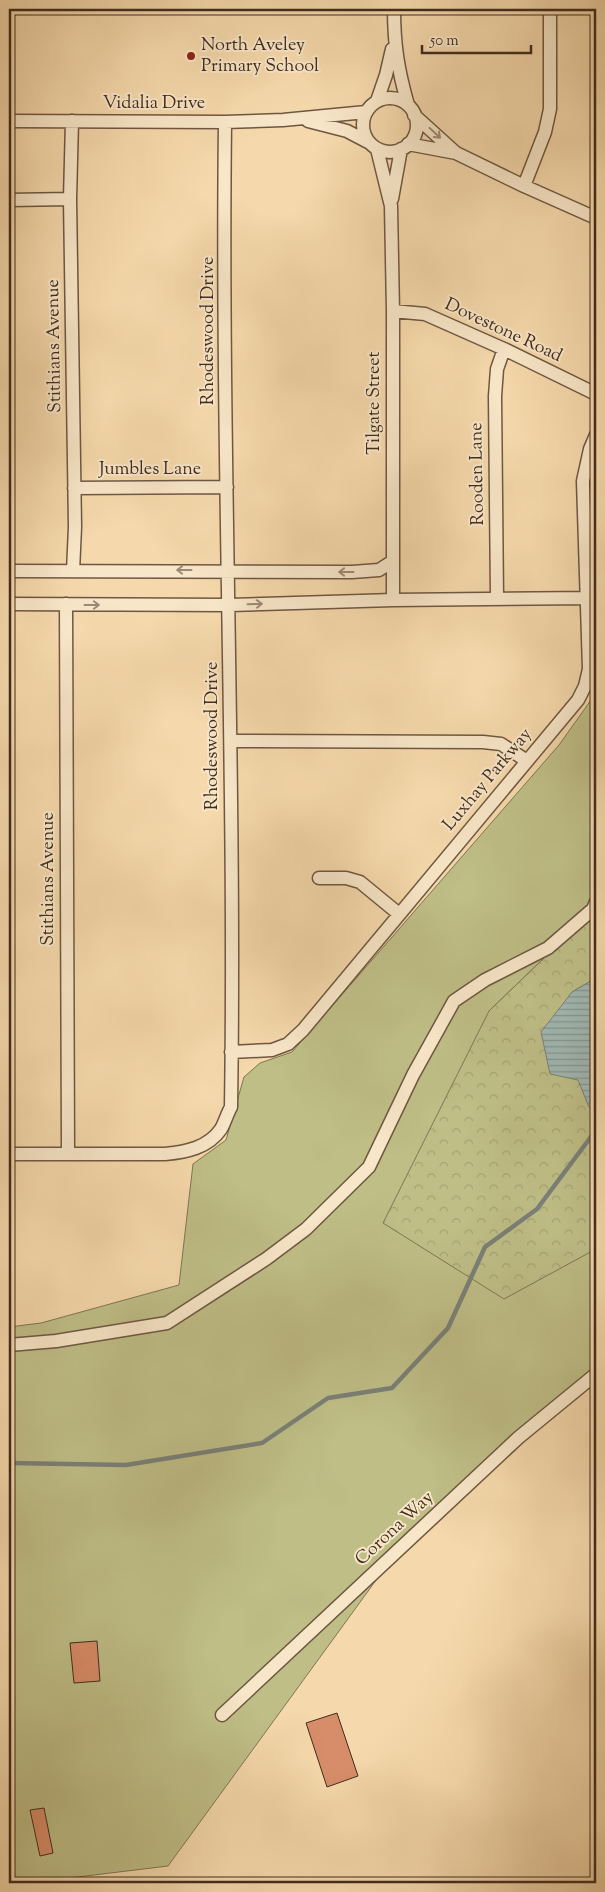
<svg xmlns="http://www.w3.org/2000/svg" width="605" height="1892" font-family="'Sorts Mill Goudy',serif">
<defs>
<pattern id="forest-crowns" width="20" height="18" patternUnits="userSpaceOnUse" patternTransform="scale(1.25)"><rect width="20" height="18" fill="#bfbe87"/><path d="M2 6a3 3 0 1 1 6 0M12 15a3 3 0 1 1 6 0" fill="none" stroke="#a5a374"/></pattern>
<pattern id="water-rules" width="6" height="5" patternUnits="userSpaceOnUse" patternTransform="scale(1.25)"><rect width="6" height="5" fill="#a0b8b3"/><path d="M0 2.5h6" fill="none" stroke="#849691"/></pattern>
</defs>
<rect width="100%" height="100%" fill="#f5d8ab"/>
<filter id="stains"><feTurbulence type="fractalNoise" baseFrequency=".004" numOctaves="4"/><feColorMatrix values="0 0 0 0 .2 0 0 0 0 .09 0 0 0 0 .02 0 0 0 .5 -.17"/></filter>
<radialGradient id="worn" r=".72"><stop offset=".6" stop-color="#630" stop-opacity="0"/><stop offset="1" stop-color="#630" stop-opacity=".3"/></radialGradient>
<path fill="#bfbe87" stroke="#807553" d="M596,693V908L489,1011L596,1248V1365L391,1553L382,1572L168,1866L28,1883H9V1327L41,1323L179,1285L193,1164L226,1140L244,1077L260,1063L292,1052L559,745Z"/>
<path fill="url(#forest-crowns)" stroke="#807553" d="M596,908V978L572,992C575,1030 571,1085 596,1115V1249L504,1299L383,1223L489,1011Z"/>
<path fill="url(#water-rules)" stroke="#7a8078" d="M596,978V1115L589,1107L578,1080L550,1074L541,1032L572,992Z"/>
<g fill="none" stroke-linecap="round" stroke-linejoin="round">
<path stroke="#7a8078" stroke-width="4.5" d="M9,1463L126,1465L262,1443L328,1398L392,1388L448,1328L485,1247L537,1209L596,1130"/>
</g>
<path fill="#d88d6a" stroke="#412c1f" d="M97,1641L100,1681L74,1683L70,1643Z
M337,1713L358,1776L327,1787L306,1723Z
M44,1808L53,1853L40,1856L30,1810Z"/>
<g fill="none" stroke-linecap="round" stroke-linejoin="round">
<defs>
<path id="minor" d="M394,9C394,45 398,70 408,105
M363 125a27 27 0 1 1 54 0a27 27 0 1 1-54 0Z
M377,101L386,75L392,49
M414,115L456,153
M9,121L225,122L283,120L366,112
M72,121L70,199L75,527L73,571
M308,121L347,131L368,142
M408,144L456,153L524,186L596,218
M377,149L391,206L393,311V600
M524,186L545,132L550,109V9
M392,199L401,149
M9,200L70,199
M393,311L425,314L504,349L596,394
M74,488L227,487
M9,571L352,572L379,570L393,561
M497,599L495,396L497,369L504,349
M9,604L230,605L393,600L588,598
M66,604L68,1153
M231,741L483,742L501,744L527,761
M319,878H346L360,882L399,914
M231,1052L272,1050L288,1044L303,1030L578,700L585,686L589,669L583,481L590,449L596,435
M9,1154H165C186,1152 208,1148 221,1129C225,1122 227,1114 231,1107C236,778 221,450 225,122
M9,1345L56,1341L167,1323L266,1259L306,1229L369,1167L413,1075L454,1001L485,980L548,948L593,909L596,902
M222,1715L518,1438L596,1374"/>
</defs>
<use href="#minor" stroke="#6e5742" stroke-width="15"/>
<use href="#minor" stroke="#f8e6c8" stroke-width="12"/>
</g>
<defs><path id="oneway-shaft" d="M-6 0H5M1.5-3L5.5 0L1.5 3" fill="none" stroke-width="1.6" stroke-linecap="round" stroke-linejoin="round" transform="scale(1.25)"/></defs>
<g stroke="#9c8974">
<use href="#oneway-shaft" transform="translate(435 133) rotate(43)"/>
<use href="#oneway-shaft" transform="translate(184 570) rotate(180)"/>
<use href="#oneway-shaft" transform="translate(346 572) rotate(180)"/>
<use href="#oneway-shaft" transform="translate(255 604) rotate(-2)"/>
<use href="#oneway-shaft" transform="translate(92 605)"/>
</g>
<circle fill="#8f2418" stroke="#f8e6c8" stroke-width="2" cx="191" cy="56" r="5"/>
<g text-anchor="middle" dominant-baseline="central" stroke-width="4" stroke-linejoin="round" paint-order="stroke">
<g font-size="18" fill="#412c1f" stroke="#f8e6c8" text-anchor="start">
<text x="201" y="46">North Aveley<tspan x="201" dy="21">Primary School</tspan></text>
</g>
<g font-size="18" fill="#412c1f" stroke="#f8e6c8">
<text x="154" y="104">Vidalia Drive</text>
<text transform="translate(209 331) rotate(-90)">Rhodeswood Drive</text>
<text transform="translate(503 331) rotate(25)">Dovestone Road</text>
<text transform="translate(55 346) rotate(-91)">Stithians Avenue</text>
<text transform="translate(375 403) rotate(-90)">Tilgate Street</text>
<text x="150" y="470">Jumbles Lane</text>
<text transform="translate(478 474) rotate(-91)">Rooden Lane</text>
<text transform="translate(213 736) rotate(-90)">Rhodeswood Drive</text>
<text transform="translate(488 780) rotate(-50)">Luxhay Parkway</text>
<text transform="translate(49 879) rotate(-90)">Stithians Avenue</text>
<text transform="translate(395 1529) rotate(-43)">Corona Way</text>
</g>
</g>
<rect width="605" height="1892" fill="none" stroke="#f5d8ab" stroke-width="30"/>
<rect x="10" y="10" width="585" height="1872" fill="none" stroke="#412c1f" stroke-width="2.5"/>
<rect x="15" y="15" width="575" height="1862" fill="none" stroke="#412c1f"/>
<path d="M422 45v8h109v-8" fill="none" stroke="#412c1f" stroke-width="2.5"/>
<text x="430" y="45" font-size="15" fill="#412c1f" stroke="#f8e6c8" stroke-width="4" paint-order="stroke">50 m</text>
<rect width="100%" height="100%" filter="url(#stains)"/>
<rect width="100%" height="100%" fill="url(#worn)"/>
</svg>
